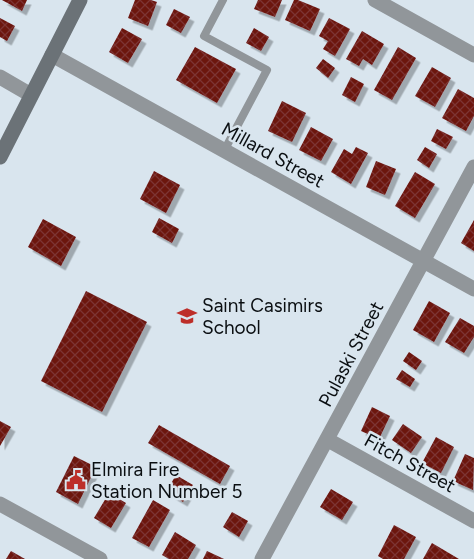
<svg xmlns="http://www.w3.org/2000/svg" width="474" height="559" font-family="Figtree,sans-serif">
<defs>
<pattern id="building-cross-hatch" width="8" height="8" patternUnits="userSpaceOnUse" patternTransform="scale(1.25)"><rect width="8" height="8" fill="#6c1311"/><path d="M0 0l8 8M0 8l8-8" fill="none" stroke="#7b3432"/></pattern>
<filter id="shadow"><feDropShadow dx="4.5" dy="4.5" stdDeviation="0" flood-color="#0004"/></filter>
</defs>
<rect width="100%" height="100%" fill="#d9e5ee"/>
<path fill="url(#building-cross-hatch)" filter="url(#shadow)" d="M2,0H27L22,11Z
M135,0H151L157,2L148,26L128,18Z
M258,0H282L275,17L254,9Z
M294,0H298L320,9L310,31L285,20Z
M174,9L190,17L181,33L166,25Z
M0,18L15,26L7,41L0,37Z
M329,18L350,29L335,56L323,49L328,41L319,36Z
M122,28L142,39L128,63L109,52Z
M254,28L269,37L261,51L246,43Z
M362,31L384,44L372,65L363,59L359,66L346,59Z
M195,47L236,69L217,103L176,80Z
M398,47L416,58L392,100L374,90Z
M323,59L335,68L328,78L316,68Z
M432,67L451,78L435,107L415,96Z
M351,77L364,84L355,102L342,95Z
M458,89L474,98V116L466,131L442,118Z
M282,101L306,113L292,142L268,131Z
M311,127L333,139L321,161L299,150Z
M437,129L453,137L446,149L431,141Z
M356,147L368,153L351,184L331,172L344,149L352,154Z
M425,147L437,154L429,168L417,160Z
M376,161L396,169L385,195L366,187Z
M154,171L180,185L166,213L140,199Z
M415,172L435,184L415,218L395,206Z
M159,218L179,229L172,243L152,232Z
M43,219L76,237L61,266L28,247Z
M474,220V251L461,243Z
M86,291L147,322L102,412L41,381Z
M429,301L450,313L434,342L413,330Z
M460,318L474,326V337L464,353L445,342Z
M409,352L422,361L416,370L403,361Z
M402,370L415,379L410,387L396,379Z
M372,407L390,416L379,439L361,431Z
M0,421L11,427L0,446Z
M403,424L422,437L411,453L392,440Z
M159,425L230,466L220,484L148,443Z
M436,437L454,447L441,473L422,463Z
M465,454L474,458L473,490L453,481Z
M74,456L96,467L78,504L56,492Z
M176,475L193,485L183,502L166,492Z
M331,489L353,502L342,520L320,507Z
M109,493L126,503L111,528L94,518Z
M153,500L170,510L149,547L132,538Z
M232,512L248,521L239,537L223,527Z
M394,525L416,537L404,559H383L378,556Z
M175,532L196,545L188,559H169L162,555Z
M432,543L459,559H423Z
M11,551L25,559H6Z
M207,551L224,559H203Z"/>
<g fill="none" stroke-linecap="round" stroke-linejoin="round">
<path stroke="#91969a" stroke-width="8" d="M223,0L204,36L267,70L224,151"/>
<path stroke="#91969a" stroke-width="15" d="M375,0L474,55
M52,55L474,289
M0,77L31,95
M328,440L474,521
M0,504L100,559
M262,559L474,167"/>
<path stroke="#6b7277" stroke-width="15" d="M0,157L80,0"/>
</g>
<defs>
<symbol id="school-bare" viewBox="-9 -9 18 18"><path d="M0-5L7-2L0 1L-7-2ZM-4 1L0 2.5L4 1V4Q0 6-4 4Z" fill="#bd2e29" stroke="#d9e5ee" stroke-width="2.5" paint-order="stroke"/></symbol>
<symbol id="civic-bare" viewBox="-9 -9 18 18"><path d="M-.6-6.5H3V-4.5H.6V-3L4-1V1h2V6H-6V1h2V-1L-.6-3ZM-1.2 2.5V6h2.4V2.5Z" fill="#bd2e29" stroke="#d9e5ee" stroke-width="2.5" paint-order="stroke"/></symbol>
</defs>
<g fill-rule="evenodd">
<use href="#school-bare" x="173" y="302" width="28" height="28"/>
<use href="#civic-bare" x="62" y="466" width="28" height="28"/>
</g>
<g text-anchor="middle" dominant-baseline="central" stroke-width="5" stroke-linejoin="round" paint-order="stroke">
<g font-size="19" fill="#0a0e11" stroke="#d9e5ee">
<text transform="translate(273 155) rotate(29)">Millard Street</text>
<text transform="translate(351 354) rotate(-62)">Pulaski Street</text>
<text transform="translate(410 463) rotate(29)">Fitch Street</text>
</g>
<g font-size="19" fill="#0a0e11" stroke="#d9e5ee" text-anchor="start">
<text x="202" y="305">Saint Casimirs<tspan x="202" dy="22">School</tspan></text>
<text x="91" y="469">Elmira Fire<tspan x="91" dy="22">Station Number 5</tspan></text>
</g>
</g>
</svg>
